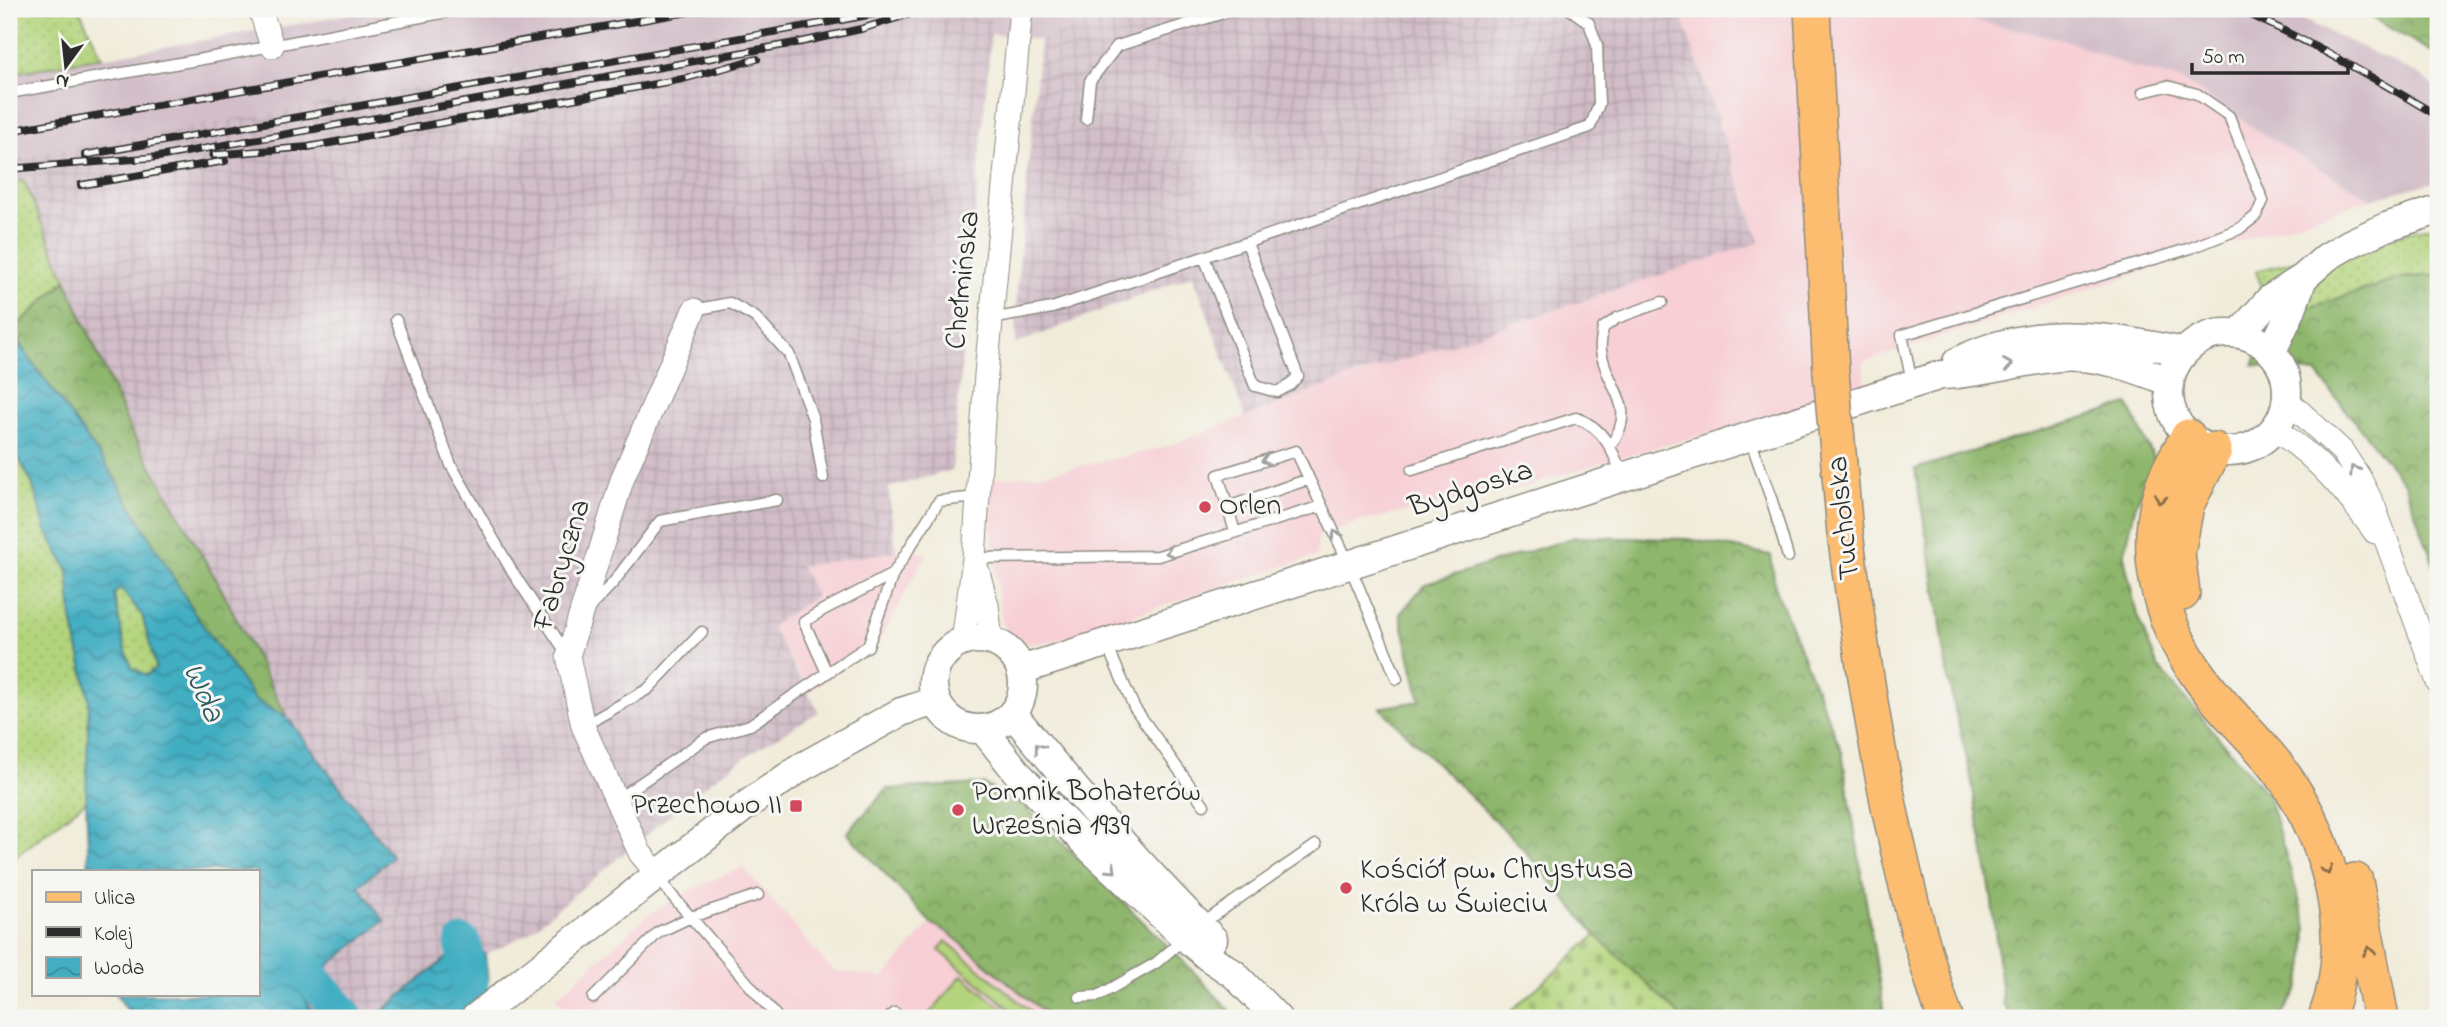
<svg xmlns="http://www.w3.org/2000/svg" width="2447" height="1027" font-family="'Indie Flower',sans-serif">
<defs>
<pattern id="industrial-grid" width="8" height="8" patternUnits="userSpaceOnUse" patternTransform="scale(1.75)"><rect width="8" height="8" fill="#d2bdc8"/><path d="M0 4h8M4 0v8" fill="none" stroke="#b4a3ac"/></pattern>
<pattern id="grass-dots" width="8" height="8" patternUnits="userSpaceOnUse" patternTransform="scale(1.75)"><rect width="8" height="8" fill="#b3d47c"/><path d="M2 2h.1M6 6h.1" fill="none" stroke="#9ab66b" stroke-width="1.8" stroke-linecap="round"/></pattern>
<pattern id="forest-crowns" width="20" height="18" patternUnits="userSpaceOnUse" patternTransform="scale(1.75)"><rect width="20" height="18" fill="#8eb66c"/><path d="M2 6a3 3 0 1 1 6 0M12 15a3 3 0 1 1 6 0" fill="none" stroke="#749459"/></pattern>
<pattern id="cemetery-stones" width="16" height="16" patternUnits="userSpaceOnUse" patternTransform="scale(1.75)"><rect width="16" height="16" fill="#b3d47c"/><path d="M2 7V4a2 2 0 0 1 4 0v3zM10 15v-3a2 2 0 0 1 4 0v3z" fill="#9ab66b"/></pattern>
<pattern id="water-waves" width="16" height="10" patternUnits="userSpaceOnUse" patternTransform="scale(1.75)"><rect width="16" height="10" fill="#43aec2"/><path d="M0 5q4-4 8 0t8 0" fill="none" stroke="#388e9e"/></pattern>
</defs>
<rect width="100%" height="100%" fill="#f6f6f2"/>
<filter id="ink" filterUnits="userSpaceOnUse"><feTurbulence type="fractalNoise" baseFrequency=".0143" numOctaves="2"/><feDisplacementMap in="SourceGraphic" scale="14" xChannelSelector="R" yChannelSelector="G"/><feConvolveMatrix kernelMatrix="1 2 1 2 8 2 1 2 1" color-interpolation-filters="sRGB"/></filter>
<filter id="wash" filterUnits="userSpaceOnUse"><feTurbulence type="fractalNoise" baseFrequency=".00686" numOctaves="4" result="noise"/><feDisplacementMap in="SourceGraphic" scale="28" xChannelSelector="R" yChannelSelector="G"/><feGaussianBlur stdDeviation="1.57" result="paint"/><feColorMatrix in="noise" values="0 0 0 0 0 0 0 0 0 0 0 0 0 0 0 0 0 1.4 0 .05"/><feComposite in="paint" operator="in"/></filter>
<g filter="url(#wash)">
<rect width="100%" height="100%" fill="#f1ecda"/>
<path fill="#f7cfd5" d="M1679,9H1916L2064,39L2131,67L2182,80L2261,133L2371,199L1863,362L1866,390L1600,463L1530,485L1363,521L1318,536L1316,556L1051,642L1026,644L1008,632L1001,619L989,513L988,479L1047,473L1162,448L1348,378L1760,241Z
M896,551L927,553L877,645L809,691L771,626L816,596L800,566Z
M743,867L832,970L883,978L931,923L950,934L1051,1018H577L556,998L648,915L686,892Z"/>
<path fill="url(#industrial-grid)" d="M856,9H926L928,20L961,15L991,18V34L952,470L888,488L896,551L800,566L816,596L771,626L819,712L754,751L712,780L527,934L485,955L468,939L374,1018H317L299,989L384,921L359,886L392,856L287,717L218,583L130,429L24,181H15L12,158Z
M1120,9H1679L1760,242L1348,378L1245,417L1193,275L1016,344L1017,289L1040,40Z"/>
<path fill="#d2bdc8" d="M369,9H857L13,158L15,181L9,182V74L320,20Z
M926,9H1120L1040,40L991,34L990,18L961,15L927,20Z
M1916,9H2279L2415,72L2438,89V181L2371,199L2261,133L2182,80L2131,67L2063,39Z"/>
<path fill="url(#grass-dots)" stroke="#6f8054" stroke-width="2" d="M9,9H79L102,57L9,74Z
M24,181L66,280L11,332L9,330V182Z
M2438,225V275L2402,278L2273,319L2256,271Z
M9,440L32,483L46,530L68,570L72,619L89,698L86,801L10,861Z
M120,587L142,614L156,668L146,675L132,668L124,645L114,594Z"/>
<path fill="url(#forest-crowns)" stroke="#5c704c" stroke-width="2" d="M2356,9H2438V55Z
M2438,275V575L2404,483L2316,373L2253,365L2273,319L2402,278Z
M66,280L130,429L218,583L287,717L255,700L195,614L109,469L11,332Z
M2128,404L2156,463L2136,504L2124,556L2137,615L2158,667L2268,795L2307,927L2305,964L2298,990L2280,1018H2013L2003,1005L1991,893L1970,772L1948,680L1938,603L1915,469Z
M1575,537L1689,539L1771,555L1775,587L1842,752L1885,1018H1682L1596,935L1520,845L1380,708L1420,701L1400,614L1425,584Z
M983,784L1025,806L1186,964L1237,1018H1051L950,934L931,923L847,833L887,789Z"/>
<path fill="url(#cemetery-stones)" stroke="#6f8054" stroke-width="2" d="M1596,935L1682,1018H1503Z"/>
<path fill="#b3d47c" stroke="#6f8054" stroke-width="2" d="M946,941L1039,1018H1021L939,950Z
M962,975L1014,1018H926Z"/>
<path fill="url(#water-waves)" stroke="#376c76" stroke-width="2" fill-rule="evenodd" d="M9,330L109,469L195,614L255,700L287,717L392,856L359,886L384,921L299,989L313,1012L297,1018H133L116,994H257V871H89L86,801L89,698L72,619L68,570L46,530L32,483L9,440ZM120,588L142,615L156,668L146,675L132,668L124,645L114,594Z
M469,939L485,955L488,982L445,1018H374Z"/>
<g fill="none" stroke-linecap="round" stroke-linejoin="round">
<path stroke="#43aec2" stroke-width="37" d="M291,935L313,979L346,1018
M463,944L475,1018"/>
</g>
</g>
<g filter="url(#ink)">
<g fill="none" stroke-linecap="round" stroke-linejoin="round">
<defs>
<path id="service" d="M9,93L214,57L462,9
M1086,119L1090,81L1117,46L1236,9
M1204,257L1255,386L1277,392L1290,385L1298,376L1247,243
M694,310L730,303L755,317L789,354L813,419L823,478
M991,319L1052,308L1590,127L1599,104L1597,45L1589,23L1570,9
M396,320L451,465L513,573L567,654
M1912,382L1902,335L2191,248L2239,229L2256,216L2263,201L2229,116L2197,94L2167,86L2143,92
M1750,439L1772,501L1788,557
M1611,445C1639,405 1607,390 1601,351C1600,344 1602,335 1603,328L1617,318L1662,302
M1412,470L1576,418C1604,427 1613,451 1623,477
M1228,507L1309,479
M1235,532L1218,475L1296,451L1349,564L1397,679
M974,558L1158,556L1322,506
M893,574L823,610L804,622L827,673L868,646L893,574L939,501L977,497
M589,608L613,583L660,521L777,500
M1106,643L1134,707L1204,805
M583,726L648,689L702,632
M616,800L706,738L750,725L827,673
M659,876L669,892L778,1018
M1200,925L1316,845
M1080,997L1098,996L1156,963L1185,938
M593,998L659,932L691,917L758,895
M889,1018L895,1013"/>
<path id="minor" d="M260,9L272,46
M2287,400L2342,451L2359,477L2374,507L2438,682
M2274,429C2318,457 2345,491 2375,532
M976,565L987,605L991,641
M963,642L974,558L986,374L1021,9
M659,876L640,853L583,726L568,656L623,477L694,310"/>
<path id="tertiary" d="M2169 392a59 59 0 1 1 118 0a59 59 0 1 1-118 0Z
M2240,333L2270,299L2303,278L2327,257L2349,244L2386,227L2438,210
M2272,351L2291,311L2303,278
M1957,362C2028,324 2107,335 2183,352
M933 684a45 45 0 1 1 90 0a45 45 0 1 1-90 0Z
M1021,670L1941,375C1981,374 2019,361 2059,357C2097,354 2135,368 2170,382
M1013,714C1076,791 1141,868 1213,939
M983,729L1020,776L1092,850L1185,937L1207,956L1234,974L1277,1018
M475,1018L748,804L802,767L901,712L936,701"/>
<path id="primary" d="M1812,9L1831,372
M2188,437C2178,454 2168,471 2162,489C2142,554 2160,621 2198,675C2222,710 2256,738 2281,772C2330,840 2357,937 2326,1018
M1845,533C1867,696 1892,861 1945,1018
M2182,593L2177,554L2186,505L2214,450
M2355,881L2381,1018"/>
</defs>
<use href="#service" stroke="#8e8c82" stroke-width="13"/>
<use href="#minor" stroke="#8e8c82" stroke-width="25"/>
<use href="#tertiary" stroke="#8e8c82" stroke-width="31"/>
<use href="#primary" stroke="#8e8c82" stroke-width="38"/>
<use href="#service" stroke="#fff" stroke-width="10"/>
<use href="#minor" stroke="#fff" stroke-width="23"/>
<use href="#tertiary" stroke="#fff" stroke-width="28"/>
<use href="#primary" stroke="#fcbd6f" stroke-width="35"/>
<defs>
<path id="rail" d="M2238,9C2307,40 2373,77 2438,116
M9,131L705,9
M85,155L891,11
M213,155L308,147L683,79L757,59
M9,169L158,157L801,42L861,29L926,9
M81,185L225,161"/>
</defs>
<use href="#rail" stroke="#2b2b2b" stroke-width="8"/>
<use href="#rail" stroke="#f6f6f2" stroke-width="5" stroke-dasharray="16" stroke-linecap="butt"/>
<defs>
<path id="primary-bridge" d="M1831,372L1845,533"/>
</defs>
<use href="#primary-bridge" stroke="#8e8c82" stroke-width="38" stroke-linecap="butt"/>
<use href="#primary-bridge" stroke="#fcbd6f" stroke-width="35"/>
</g>
<defs><path id="oneway-chevron" d="M-2-3.5L2.5 0L-2 3.5" fill="none" stroke-width="1.6" stroke-linecap="round" stroke-linejoin="round" transform="scale(1.75)"/></defs>
<g stroke="#a0a0a0">
<use href="#oneway-chevron" transform="translate(2008 365) rotate(-9)"/>
<use href="#oneway-chevron" transform="translate(1266 460) rotate(164)"/>
<use href="#oneway-chevron" transform="translate(2354 470) rotate(-123)"/>
<use href="#oneway-chevron" transform="translate(1336 535) rotate(-115)"/>
<use href="#oneway-chevron" transform="translate(1170 552) rotate(163)"/>
<use href="#oneway-chevron" transform="translate(1039 748) rotate(-127)"/>
<use href="#oneway-chevron" transform="translate(1112 869) rotate(43)"/>
</g>
<g stroke="#896d4a">
<use href="#oneway-chevron" transform="translate(2160 499) rotate(104)"/>
<use href="#oneway-chevron" transform="translate(2327 870) rotate(72)"/>
<use href="#oneway-chevron" transform="translate(2369 951) rotate(-100)"/>
</g>
</g>
<g fill="#d1495b" stroke="#f6f6f2" stroke-width="2.5">
<circle cx="1205" cy="507" r="7"/>
<rect x="789" y="799" width="14" height="14" rx="3.5"/>
<circle cx="958" cy="810" r="7"/>
<circle cx="1346" cy="888" r="7"/>
</g>
<g text-anchor="middle" dominant-baseline="central" stroke-width="6" stroke-linejoin="round" paint-order="stroke">
<g font-size="30" fill="#2b2b2b" stroke="#f6f6f2">
<text transform="translate(964 280) rotate(-84)">Chełmińska</text>
<text transform="translate(1471 490) rotate(-18)">Bydgoska</text>
<text transform="translate(1845 518) rotate(-96)">Tucholska</text>
<text transform="translate(563 565) rotate(-73)">Fabryczna</text>
</g>
<g font-size="30" fill="#2b2b2b" stroke="#f6f6f2" text-anchor="start">
<text x="1219" y="507">Orlen</text>
<text x="972" y="793">Pomnik Bohaterów<tspan x="972" dy="34">Września 1939</tspan></text>
<text x="782" y="806" text-anchor="end">Przechowo II</text>
<text x="1360" y="871">Kościół pw. Chrystusa<tspan x="1360" dy="34">Króla w Świeciu</tspan></text>
</g>
<g font-size="32" font-style="italic" fill="#335960" stroke="#f6f6f2">
<text transform="translate(202 693) rotate(66)">Wda</text>
</g>
</g>
<rect width="2447" height="1027" fill="none" stroke="#f6f6f2" stroke-width="35"/>
<rect x="32" y="870" width="228" height="126" fill="#f6f6f2" stroke="#a5a5a2" stroke-width="2"/>
<rect x="46" y="892" width="35" height="10" fill="#fcbd6f" stroke="#a5a5a2" stroke-width="2"/>
<text x="94" y="904" font-size="21" fill="#2b2b2b">Ulica</text>
<rect x="46" y="927" width="35" height="10" fill="#2b2b2b" stroke="#a5a5a2" stroke-width="2"/>
<text x="94" y="940" font-size="21" fill="#2b2b2b">Kolej</text>
<rect x="46" y="957" width="35" height="21" fill="url(#water-waves)" stroke="#a5a5a2" stroke-width="2"/>
<text x="94" y="974" font-size="21" fill="#2b2b2b">Woda</text>
<g transform="translate(66 66) rotate(195)" stroke="#f6f6f2" stroke-width="5" paint-order="stroke">
<path d="M0-5L12 26L0 18L-12 26Z" fill="#2b2b2b"/>
<text y="-10" font-size="19" font-weight="bold" text-anchor="middle" fill="#2b2b2b">N</text>
</g>
<path d="M2192 63v10h156v-10" fill="none" stroke="#2b2b2b" stroke-width="3.5"/>
<text x="2202" y="63" font-size="21" fill="#2b2b2b" stroke="#f6f6f2" stroke-width="5" paint-order="stroke">50 m</text>
</svg>
